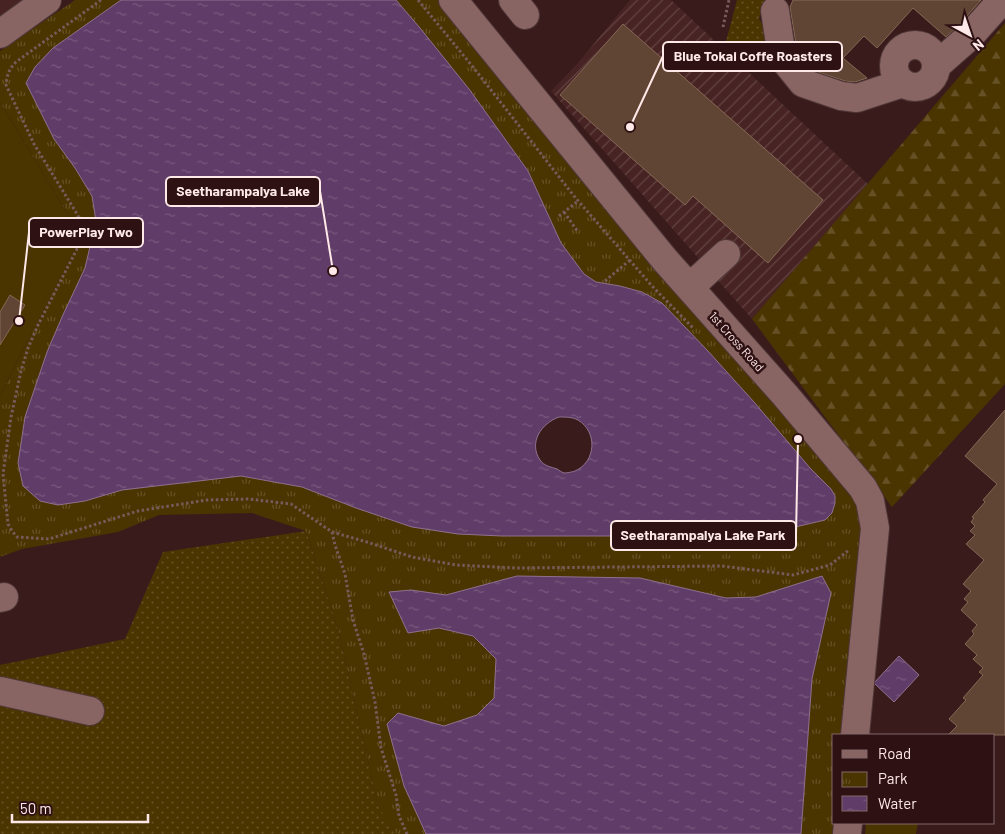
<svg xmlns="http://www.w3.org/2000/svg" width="1005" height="834" font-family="Barlow,sans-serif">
<defs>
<pattern id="industrial-furrows" width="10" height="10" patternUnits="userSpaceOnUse" patternTransform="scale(1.25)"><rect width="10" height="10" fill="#482323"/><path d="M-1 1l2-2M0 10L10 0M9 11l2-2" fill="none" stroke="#634343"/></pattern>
<pattern id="grass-dots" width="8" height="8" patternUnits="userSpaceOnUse" patternTransform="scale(1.25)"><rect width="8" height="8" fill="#4a3400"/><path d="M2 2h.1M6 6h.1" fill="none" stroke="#655125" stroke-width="1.8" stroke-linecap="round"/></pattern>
<pattern id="forest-firs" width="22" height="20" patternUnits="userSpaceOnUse" patternTransform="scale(1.25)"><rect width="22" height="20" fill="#4a3400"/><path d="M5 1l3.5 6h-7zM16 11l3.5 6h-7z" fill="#655125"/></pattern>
<pattern id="park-tufts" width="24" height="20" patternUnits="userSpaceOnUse" patternTransform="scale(1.25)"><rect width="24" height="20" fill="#4a3400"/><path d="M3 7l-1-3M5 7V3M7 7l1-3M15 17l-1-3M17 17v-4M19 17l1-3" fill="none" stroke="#655125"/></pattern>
<pattern id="water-ripples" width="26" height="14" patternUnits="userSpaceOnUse" patternTransform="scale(1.25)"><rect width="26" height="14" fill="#603d68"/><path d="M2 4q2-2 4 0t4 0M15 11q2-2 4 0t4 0" fill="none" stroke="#78597e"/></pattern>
</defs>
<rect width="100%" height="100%" fill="#391b1b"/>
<path fill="#482323" d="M0,0H24L0,17Z"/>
<path fill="url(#industrial-furrows)" d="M630,0H671L868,184L752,319L551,91L578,63Z"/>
<path fill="url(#grass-dots)" d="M737,0H765L759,19L769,34L771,49L749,72L724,49Z
M306,531L339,632L378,805L397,834H0V665L125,639L163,552Z"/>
<path fill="url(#forest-firs)" d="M1005,23V384L892,507L752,319Z"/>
<path fill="url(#park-tufts)" d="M75,0H121L53,48L75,168L92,196L96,221L85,268L62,317L47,352L25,417L18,463L23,486L40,501L58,505L85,501L122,490L241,476L302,487L356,508L412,527L458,534L502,536H616L831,489L810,468L754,402L707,350L662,303L642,292L620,286L596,282L584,274L561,243L528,170L469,89L420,28L396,0H441L830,460L863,516L848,735H834V823H841V834H801L812,679L831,593L822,576L756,597L726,598L640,578L517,576L446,595L411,590L408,633L439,628L473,637L496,659L494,698L477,715L444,726L398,713L404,786L426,834H397L378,806L339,632L306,531L252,513L159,515L118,532L22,549L0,557V395L76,247L79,233L0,102V51Z"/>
<path fill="#4a3400" d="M0,102L79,233L76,247L0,395Z
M866,823H918L916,834H865Z"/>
<path fill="url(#water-ripples)" stroke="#8f718e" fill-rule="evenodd" d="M121,0H396L420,28L469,89L528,171L561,243L584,274L596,282L620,286L642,292L662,303L707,350L754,402L810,468L831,489L835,496V503L832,513L825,520L795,527L745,533L616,536H502L458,534L412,527L356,508L302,487L241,476L122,490L85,501L58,505L40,501L23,486L18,463L25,417L47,352L62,317L85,268L96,221L92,196L75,168L54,139L26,83L35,67L53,48ZM559,417C566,417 572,417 578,420C598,432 596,462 575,471C572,472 567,473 564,473C561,472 559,470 557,469C551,467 544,466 540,460C528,442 542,423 559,417Z
M517,576L640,578L726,598L756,597L822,576L831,593L812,679L801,834H426L404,786L387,724L398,713L444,726L477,715L494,698L496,659L473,636L439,628L408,633L389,592L411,590L446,595Z
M899,656L919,675L894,702L874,683Z"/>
<path fill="#604434" stroke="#866856" d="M793,0H981L959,25L946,37L913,8L877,48L864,36L843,58L867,78L855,82L845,81L812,70L797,50L790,7Z
M623,24L823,200L768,263L693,196L685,205L560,95Z
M10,295L25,305L0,345V312Z
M1005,410V735H948L957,726L949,719L966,700L963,698L983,675L979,672L983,668L973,659L977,655L965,644L974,634L972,631L977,625L961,610L968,602L964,599L971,591L963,584L984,560L966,544L975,535L970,531L975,526L971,522L974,518L972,517L985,502L983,500L997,484L965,456Z"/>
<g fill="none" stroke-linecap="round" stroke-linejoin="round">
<defs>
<path id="minor" d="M453,0L665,260L785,395L863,488L870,501L875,528L855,735
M513,0L525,15
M775,11L782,57L803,83L841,96L857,98L903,83
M0,34L47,0
M894 66a21 21 0 1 1 42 0a21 21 0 1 1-42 0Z
M936,66L970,36L1002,0
M690,287L726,254
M0,598L4,597
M0,691L90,711
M847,834L848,823"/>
</defs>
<use href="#minor" stroke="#4f3738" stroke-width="30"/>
<path stroke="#775b5b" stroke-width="3" stroke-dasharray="2.5 2.5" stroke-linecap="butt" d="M101,0L16,62C9,69 7,75 6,85L34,144L77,214L83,227L80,243L38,325L28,348L21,371L11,417L3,474L8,524L12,531L17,537L49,539L138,511L207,500L249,499L291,504L332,532L367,542L412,557L456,565L515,568L722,566L793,575L830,565L849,550
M418,0L473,67L574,196L652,286L694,329
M723,27L729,0
M564,212L578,232
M559,216L578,201
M605,281L630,260
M332,532L335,545L345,574L353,620L364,654L375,702L381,748L396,795L399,816L407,834"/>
<use href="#minor" stroke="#886463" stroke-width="28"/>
</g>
<g text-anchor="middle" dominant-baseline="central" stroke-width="5" stroke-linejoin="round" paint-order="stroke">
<g font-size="12" fill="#fee9e8" stroke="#2e1112">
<text transform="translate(737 341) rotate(48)">1st Cross Road</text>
</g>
</g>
<path fill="none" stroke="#fee9e8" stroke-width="2" d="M630 127L663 56M333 271L320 191M19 321L29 232M798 439L796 535"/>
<g fill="#fee9e8" stroke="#2e1112" stroke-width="2">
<circle cx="630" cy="127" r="5"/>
<circle cx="333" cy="271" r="5"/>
<circle cx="19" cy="321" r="5"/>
<circle cx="798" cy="439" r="5"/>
</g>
<g fill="#2e1112" stroke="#fee9e8" stroke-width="2">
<rect x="663" y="42" width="179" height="29" rx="5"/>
<rect x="166" y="177" width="154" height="29" rx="5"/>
<rect x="29" y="218" width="114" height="29" rx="5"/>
<rect x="611" y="521" width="185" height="29" rx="5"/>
</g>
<g font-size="14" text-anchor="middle" font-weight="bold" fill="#fee9e8">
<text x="753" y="61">Blue Tokai Coffe Roasters</text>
<text x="243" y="196">Seetharampalya Lake</text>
<text x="86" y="237">PowerPlay Two</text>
<text x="703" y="540">Seetharampalya Lake Park</text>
</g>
<rect x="832" y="734" width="162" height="90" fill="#2e1112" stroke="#816768"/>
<rect x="842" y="750" width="25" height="8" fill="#886463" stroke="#816768"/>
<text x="878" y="759" font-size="15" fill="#fee9e8">Road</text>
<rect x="842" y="772" width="25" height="15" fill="url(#park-tufts)" stroke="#816768"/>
<text x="878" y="784" font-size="15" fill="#fee9e8">Park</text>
<rect x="842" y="796" width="25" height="15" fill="url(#water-ripples)" stroke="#816768"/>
<text x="878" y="809" font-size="15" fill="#fee9e8">Water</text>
<g transform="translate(970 35) rotate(140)" stroke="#2e1112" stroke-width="4" paint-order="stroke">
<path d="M0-4L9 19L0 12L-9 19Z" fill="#fee9e8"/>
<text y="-8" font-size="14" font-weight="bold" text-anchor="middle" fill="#fee9e8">N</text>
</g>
<path d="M12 814v8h136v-8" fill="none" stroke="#fee9e8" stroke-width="2.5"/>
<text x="20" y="814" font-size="15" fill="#fee9e8" stroke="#2e1112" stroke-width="4" paint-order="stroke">50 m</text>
</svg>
